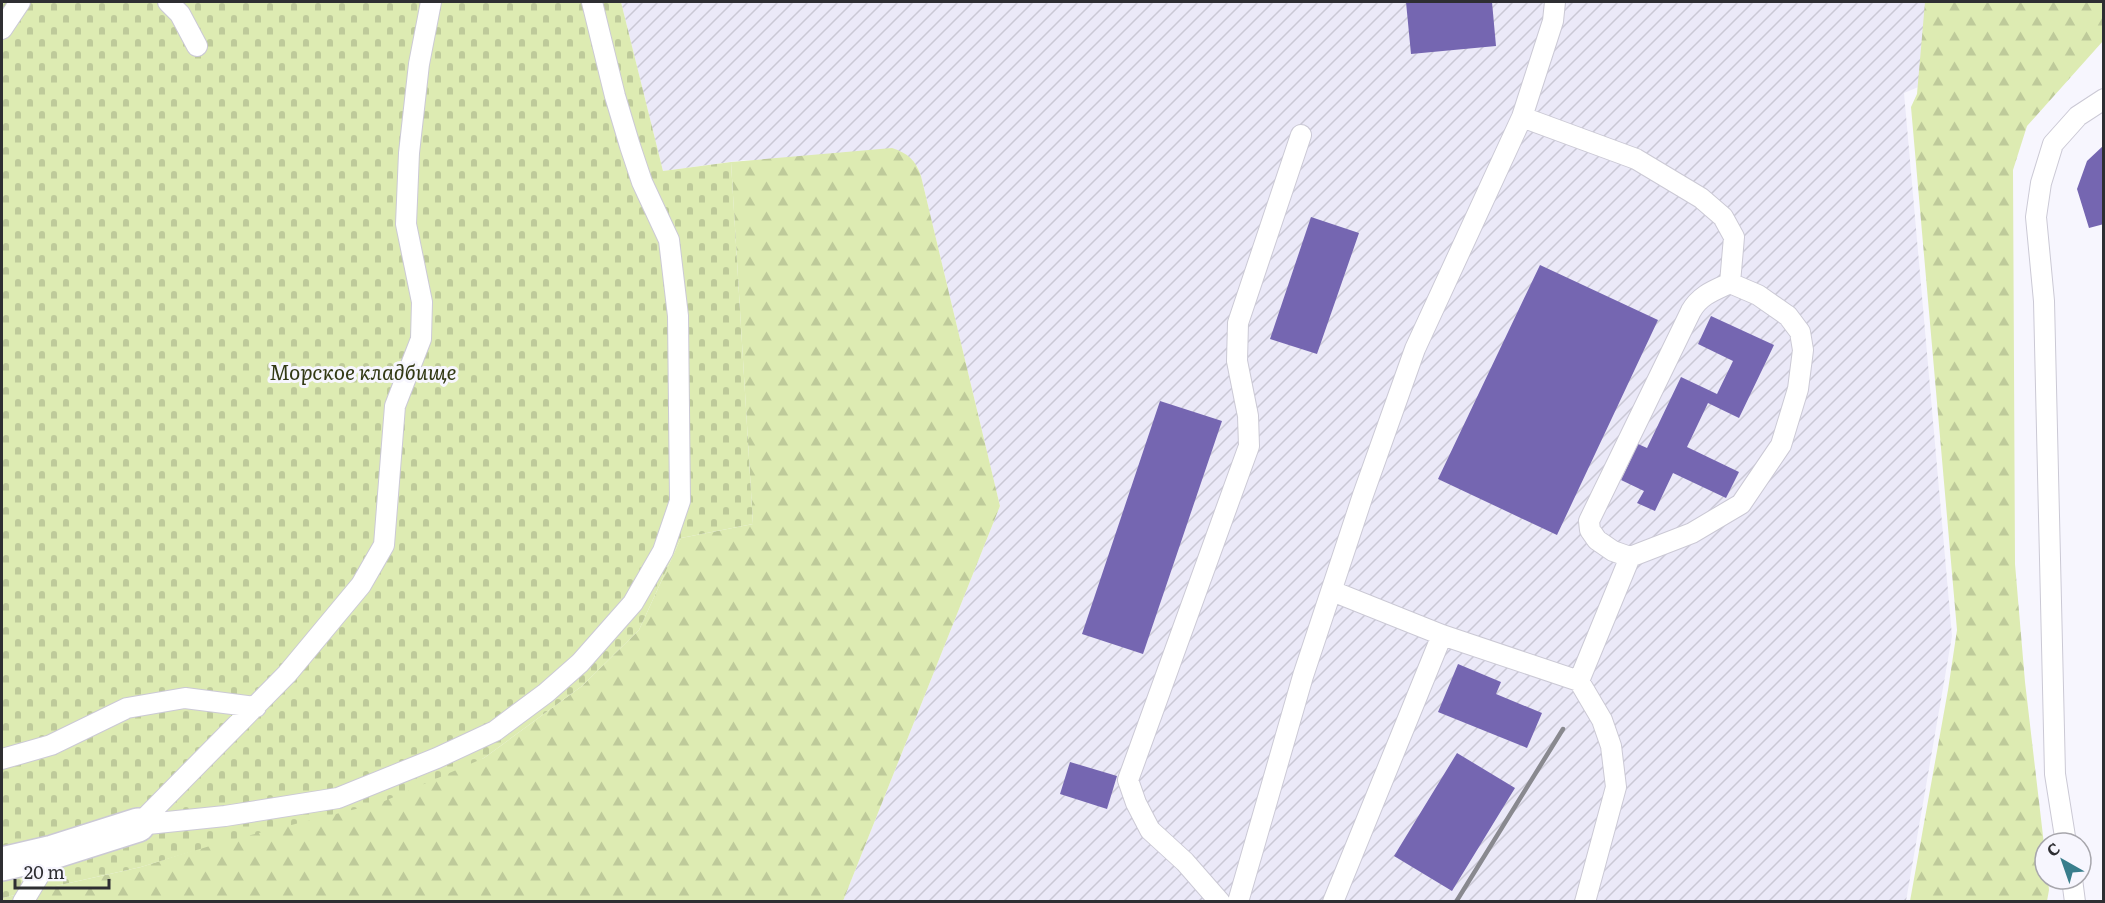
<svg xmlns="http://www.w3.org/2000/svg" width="2105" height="903" font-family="Literata,serif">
<defs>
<pattern id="industrial-furrows" width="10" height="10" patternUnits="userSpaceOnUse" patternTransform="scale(1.5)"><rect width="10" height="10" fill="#ebe9f8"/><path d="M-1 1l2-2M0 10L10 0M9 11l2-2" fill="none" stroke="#cac8d5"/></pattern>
<pattern id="forest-firs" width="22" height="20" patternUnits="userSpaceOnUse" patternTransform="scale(1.5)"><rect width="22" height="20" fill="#ddebb2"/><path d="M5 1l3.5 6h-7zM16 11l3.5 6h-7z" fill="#beca9a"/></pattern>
<pattern id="cemetery-stones" width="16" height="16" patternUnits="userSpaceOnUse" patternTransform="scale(1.5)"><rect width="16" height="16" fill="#ddebb2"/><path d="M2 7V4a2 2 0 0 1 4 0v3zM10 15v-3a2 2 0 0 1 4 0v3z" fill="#beca9a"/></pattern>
</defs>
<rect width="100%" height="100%" fill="#f7f6fe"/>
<path fill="url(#industrial-furrows)" d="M621,2H2103V10L1904,93L1952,636L1906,901H843L1000,506L921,176L917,166L744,160L663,171Z"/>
<path fill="url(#forest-firs)" d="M1925,2H2103V41L2027,126L2013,170L2015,564L2025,682L2045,853V879H2048L2049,890L2047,901H1910L1948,690L1957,630L1911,107L1917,94Z
M892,148C908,153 916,161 921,176L1000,506L843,901L2,902V898L141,867L484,758L582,686L639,630L681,538L753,524L731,162Z"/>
<path fill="url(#cemetery-stones)" d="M2,2H621L663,171L731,162L753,524L681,538L639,630L582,686L484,758L380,803L223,842L141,867L2,898Z"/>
<path fill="#7566b1" d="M1406,2H1492L1496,46L1411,54Z
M2104,145V224L2089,228L2077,189L2087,161Z
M1311,217L1359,233L1317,354L1270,339Z
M1540,265L1658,320L1557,535L1438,479Z
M1711,316L1774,345L1739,418L1708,403L1687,447L1739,472L1726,498L1673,473L1655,511L1637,503L1644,491L1621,480L1638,444L1647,448L1681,377L1717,394L1733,361L1698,344Z
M1160,401L1222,421L1143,654L1082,634Z
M1458,664L1501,682L1496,694L1542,713L1527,748L1438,712Z
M1457,753L1515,788L1452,891L1394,856Z
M1070,762L1117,776L1107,809L1060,794Z"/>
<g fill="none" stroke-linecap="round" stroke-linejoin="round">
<defs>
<path id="service" d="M168,2L180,14L197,46
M2,29L20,2
M1522,117L1636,159L1701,198L1723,217L1734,237L1730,283L1758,295L1788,316L1800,332L1803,350L1798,389L1781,445L1741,504L1692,533L1630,557L1613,551L1597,540L1590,530L1589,521L1691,311C1700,295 1715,290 1730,283
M1332,591L1442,635L1579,681L1602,720L1611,746L1616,787L1585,902
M1579,681L1630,557
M2,759L51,745L127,708L185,698L256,707
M138,825L225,816L338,798L437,758L495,731L546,693L580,663L633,603L663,551L680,501L678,316L669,240L642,182L630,146L615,96L592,2
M138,825L287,674L361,585L384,545L395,406L421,339L422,302L406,224L409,153L419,64L431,2
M2066,843L2055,774L2044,301L2036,217L2041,183L2053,144L2078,116L2104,99
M2072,879L2075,902
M23,902L53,852
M1220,902L1185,862L1150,830L1136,803L1128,780L1249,446L1248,416L1237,361L1238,323L1301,135
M1238,902L1303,676L1363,495L1415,349L1522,117L1553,21L1555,2
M1333,902L1442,635"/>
<path id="minor" d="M2,864L53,852L138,825"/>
</defs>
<use href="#service" stroke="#cbc9d5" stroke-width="22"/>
<use href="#minor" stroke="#cbc9d5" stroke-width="36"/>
<use href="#service" stroke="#fff" stroke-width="20"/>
<use href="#minor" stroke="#fff" stroke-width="33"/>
<path stroke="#89898f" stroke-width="4.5" d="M1456,902L1563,729"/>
</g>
<g text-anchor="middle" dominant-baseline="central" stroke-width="6" stroke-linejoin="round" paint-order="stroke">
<g font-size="21" font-style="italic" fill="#323914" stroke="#f7f6fe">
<text x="363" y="370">Морское кладбище</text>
</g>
</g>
<rect width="2105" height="903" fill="none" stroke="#2e2e32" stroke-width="6"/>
<g transform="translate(2063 861) rotate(320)"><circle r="28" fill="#f7f6fe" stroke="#a7a6ac" stroke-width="1.5"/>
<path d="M0-4.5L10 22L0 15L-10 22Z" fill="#397e8c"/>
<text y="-9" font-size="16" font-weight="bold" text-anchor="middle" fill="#2e2e32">С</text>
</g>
<path d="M15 879v9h94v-9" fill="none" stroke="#2e2e32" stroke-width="3"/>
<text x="24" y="879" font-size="18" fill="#2e2e32" stroke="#f7f6fe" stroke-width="4.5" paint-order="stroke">20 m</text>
</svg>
